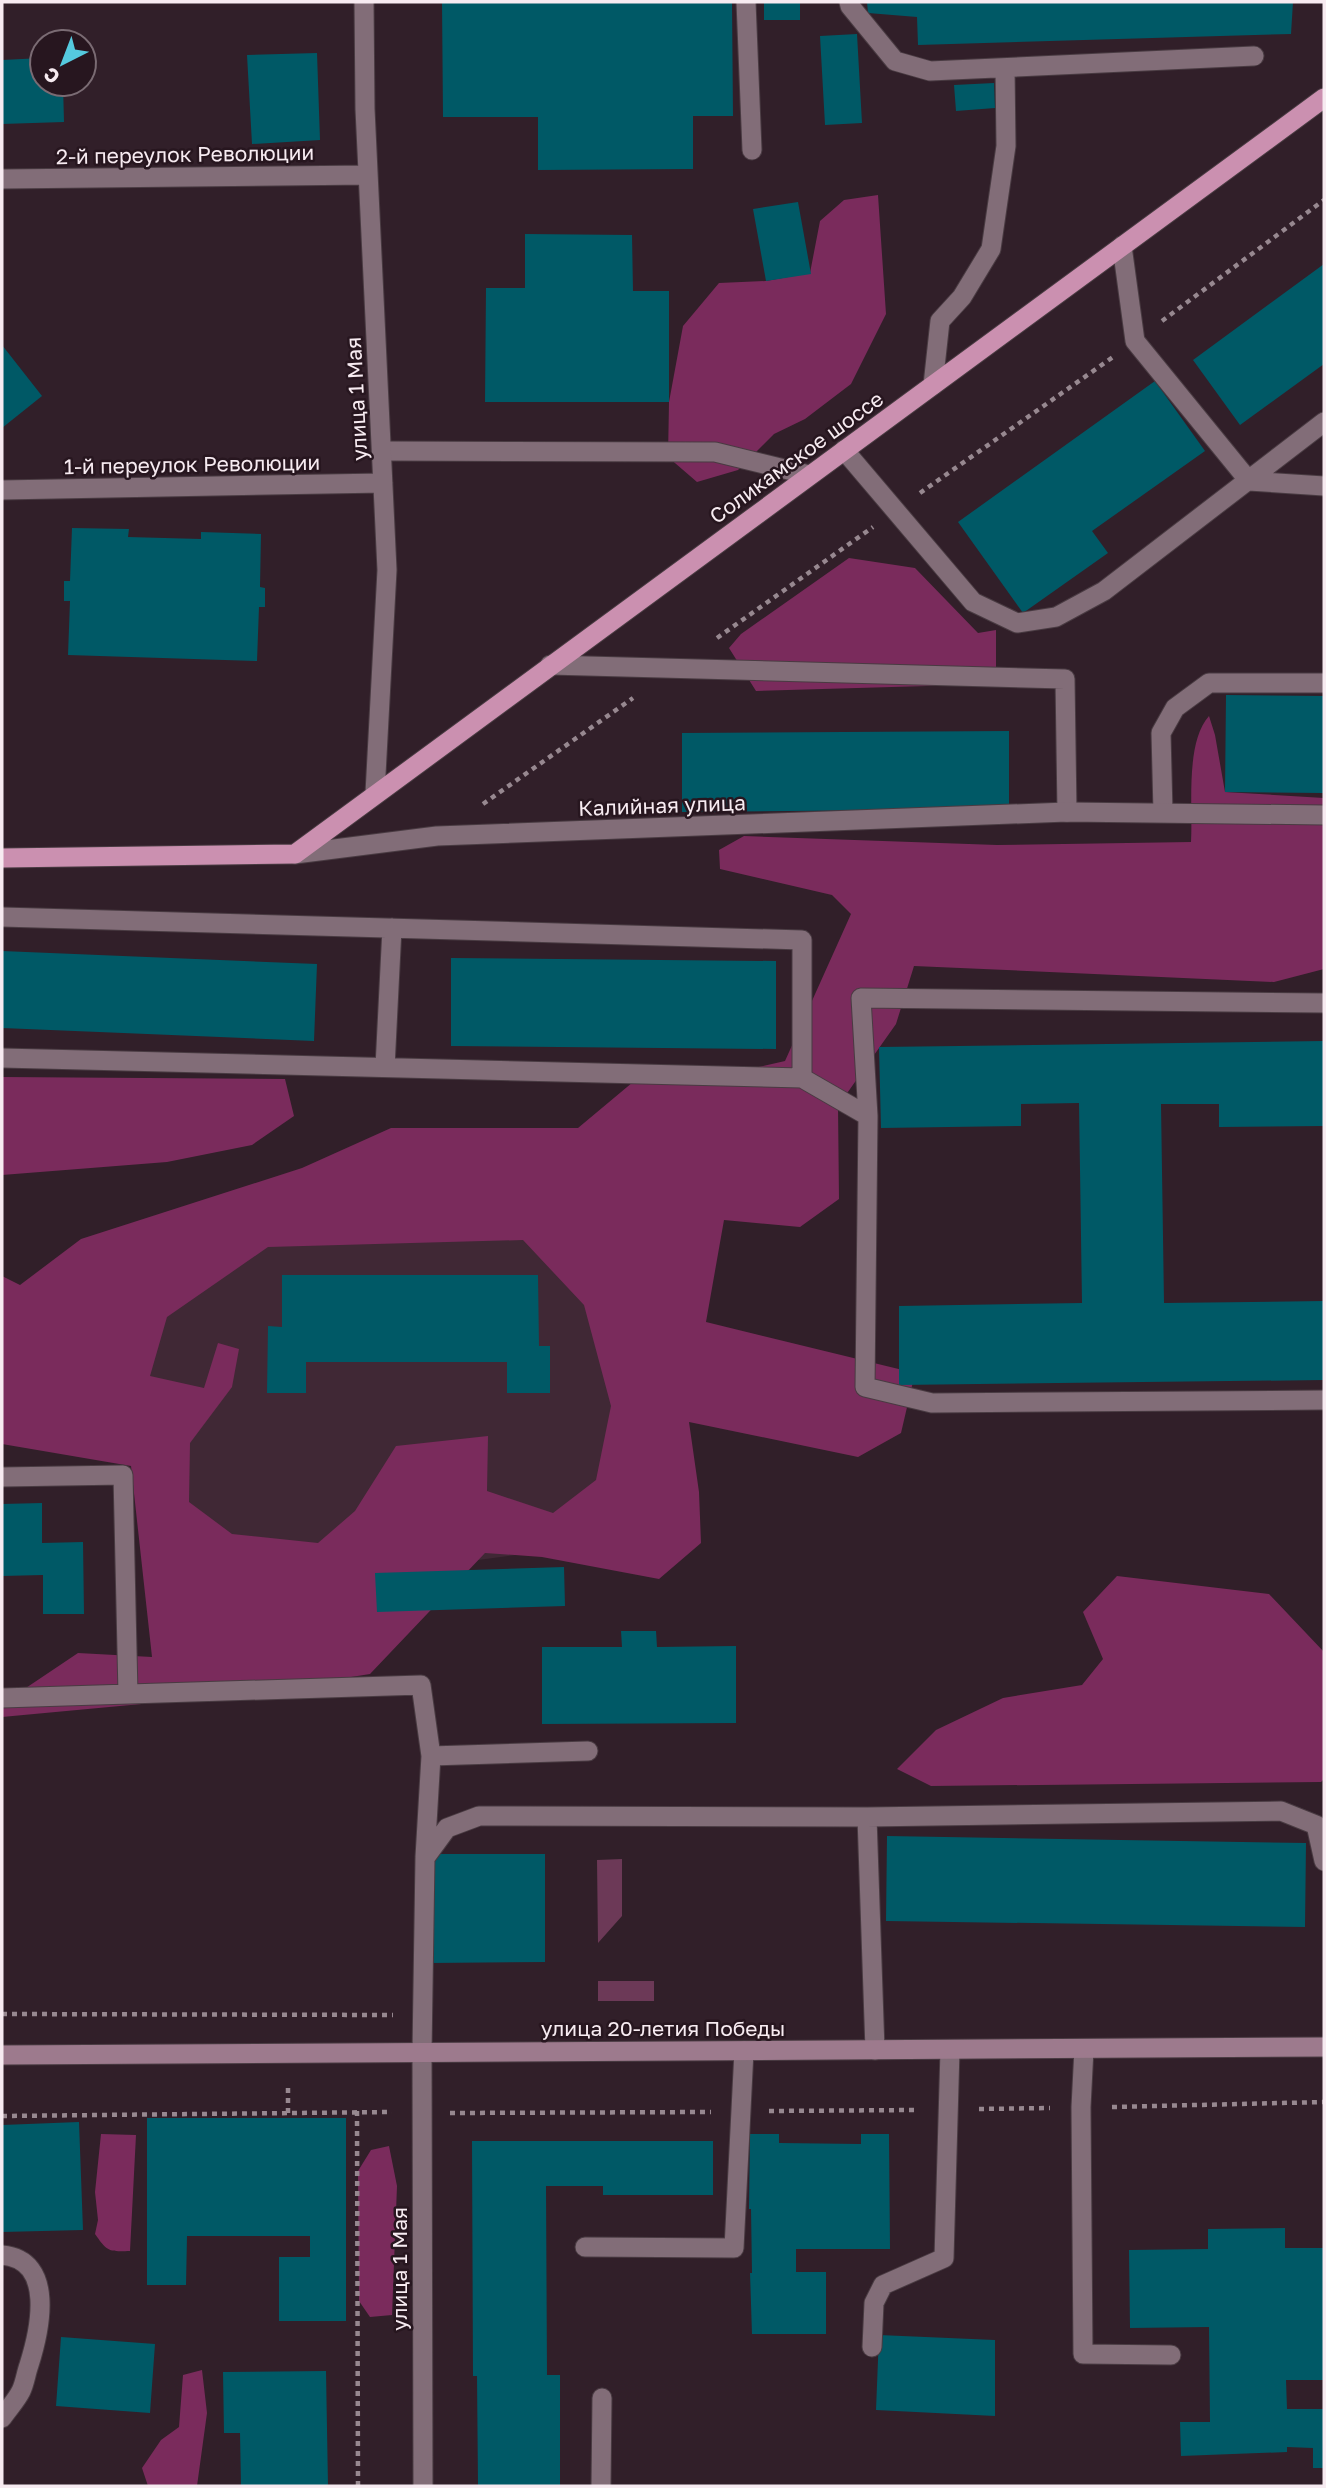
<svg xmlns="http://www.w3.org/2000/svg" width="1326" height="2488" font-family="'Golos Text',sans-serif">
<rect width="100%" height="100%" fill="#311f29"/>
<path fill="#402835" d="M685,1156L651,1537L232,1593L39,1321L199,1225Z"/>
<path fill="#6c3957" d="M622,1859V1916L598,1943L597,1860Z
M598,1981H654V2001H598Z"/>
<path fill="#7a2b5c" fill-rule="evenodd" d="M878,195L886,314L851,384L805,419L774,434L738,470L697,482L668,457L669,402L683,326L719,283L766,281L810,273L820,221L844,200Z
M849,558L915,568L978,633L996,630V684L756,691L729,648L741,634Z
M1209,716L1215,735L1225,792L1324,798V969L1274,982L914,966L896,1024L838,1106L839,1199L800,1227L724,1220L706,1322L915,1373L901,1433L858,1457L689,1422L699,1492L701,1543L659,1579L542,1557L485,1553L370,1674L238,1695L2,1717V1704L78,1653L152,1657L131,1466L2,1444V1276L20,1285L81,1239L302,1168L391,1128H578L645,1072L754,1068L785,1061L851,914L832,895L720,869L719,850L744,836L997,845L1191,842C1193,806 1185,743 1209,716ZM523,1240L584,1305L611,1406L596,1480L553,1513L487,1491L488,1436L396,1446L355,1511L318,1543L232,1534L189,1502L190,1443L232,1387L239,1349L218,1343L204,1388L150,1376L167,1317L268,1247Z
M2,1077L285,1079L294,1116L252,1145L167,1162L2,1175Z
M1117,1576L1269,1594L1324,1652V1779L1321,1782L931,1786L897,1769L936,1730L1003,1698L1082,1685L1103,1659L1083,1612Z
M101,2134L136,2135L130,2251C108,2252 107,2251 95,2234L98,2220L95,2192Z
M389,2146L397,2186L392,2315L370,2317L359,2301L358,2171L371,2150Z
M202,2370L207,2413L197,2486H148L142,2468L161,2440L179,2427L183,2375Z"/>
<path fill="#005966" d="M442,2H732L733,116H693V169L538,170V117H443Z
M764,2H800V20H764Z
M867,2H1293L1291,34L918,45L917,17L868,13Z
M857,34L862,123L825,125L820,36Z
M317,53L320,140L252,144L247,55Z
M42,58V84H63L64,122L2,124V60Z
M994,83L995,108L956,111L954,85Z
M798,202L811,274L766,281L753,209Z
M525,234L632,235L633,291H669V402H485L486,288H525Z
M1324,264V364L1240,425L1193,360Z
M2,345L42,396L2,428Z
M1155,381L1205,451L1092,531L1108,553L1023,613L958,522Z
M72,528L129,529L128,537L201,539V532L261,534L260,587L265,588V607H259L257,661L68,655L70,601H64V581H70Z
M1226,695L1324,696V793L1225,792Z
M1009,731V809L682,812V733Z
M2,951L317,964L314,1041L2,1028Z
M451,958L776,961V1049L451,1046Z
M1324,1041V1126L1219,1127V1104H1161L1164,1303L1324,1301V1380L899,1385V1306L1082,1303L1079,1103L1021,1104V1126L881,1128L879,1047Z
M282,1275H538L539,1346H550V1393H507V1362H306V1393H267L268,1326L282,1327Z
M42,1503V1543L83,1542L84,1614H43V1575L2,1576V1504Z
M564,1567L565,1606L377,1612L375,1573Z
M621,1631H656L657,1647L736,1646V1723L542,1724V1647H622Z
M887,1836L1306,1843L1305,1927L886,1921Z
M429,1854H545V1962L430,1963Z
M147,2118H346V2321H279V2257H310V2236H187L186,2285H147Z
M79,2122L83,2230L2,2232V2125Z
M750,2134H779V2143L861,2144V2134H889L890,2249H796V2272H826V2334H752L750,2273H752L751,2209H749Z
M472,2141H713V2195H603V2186H546L547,2375H560V2486H478L477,2376H473Z
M1285,2228V2248H1324L1323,2380H1286L1287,2409H1324V2468H1313V2448L1287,2447V2452L1181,2456L1180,2422H1210L1209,2327L1130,2328L1129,2250L1208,2249V2229Z
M879,2335L995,2340V2416L876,2410Z
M61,2337L155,2344L150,2413L56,2406Z
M326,2371L328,2486H241L240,2433H224L223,2372Z"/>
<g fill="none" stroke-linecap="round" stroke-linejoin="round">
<defs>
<path id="service" d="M746,2L752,150
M849,2L850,6L895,61L930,71L1254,56
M1122,246L1135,341L1249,481L1324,486
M933,385L940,321L962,297L991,249L1006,146L1005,68
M844,450L973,602L1017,623L1056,617L1104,591L1324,422
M382,451L715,452L809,475
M550,665L1065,679L1067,812
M1163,812L1161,733L1175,708L1209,683H1324
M2,917L802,940V1078L2,1058
M385,1067L392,928
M802,1078L868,1116L865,1387L932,1403L1324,1400
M868,1116L861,998L1324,1003
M2,1477L123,1475L128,1694
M2,1698L421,1685L431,1756
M867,1817L875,2050
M425,1857L431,1756L588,1751
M1084,2049L1081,2107L1083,2354L1171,2355
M422,2052L425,1858L447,1828L479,1816L867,1817L1281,1811L1316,1825L1324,1861
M585,2247L734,2248L744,2051
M2,2255C56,2260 40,2330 29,2365C26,2373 25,2383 21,2391C16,2401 8,2409 2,2418
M872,2347L874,2303L883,2285L944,2258L950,2050
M601,2486L602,2398"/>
<path id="minor" d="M364,2L365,109L387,570L375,793
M2,179L368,175
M2,490L383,483
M295,854L437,836L1067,812L1324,815
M422,2052L423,2486"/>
<path id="secondary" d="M2,2055L1324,2047"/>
<path id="trunk" d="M2,858L295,854L1324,98"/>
</defs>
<use href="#service" stroke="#493b42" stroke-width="21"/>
<use href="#minor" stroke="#493b42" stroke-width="21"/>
<use href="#secondary" stroke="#493b42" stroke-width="21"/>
<use href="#trunk" stroke="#493b42" stroke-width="21"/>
<path stroke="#978890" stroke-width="4.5" stroke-dasharray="5 5" stroke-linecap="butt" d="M1162,321L1324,200
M920,493L1113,357
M717,638L873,527
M483,804L633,698
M2,2014L393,2015
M1112,2107L1324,2102
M979,2109L1050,2108
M357,2111L358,2486
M769,2111L917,2110
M288,2113V2084
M450,2113L711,2112
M2,2116L392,2112"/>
<use href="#service" stroke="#826d78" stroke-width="19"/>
<use href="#minor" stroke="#826d78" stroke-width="19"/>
<use href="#secondary" stroke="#9d7a8d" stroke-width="19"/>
<use href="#trunk" stroke="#cb90b0" stroke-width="19"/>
</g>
<g text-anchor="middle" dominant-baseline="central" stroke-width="5" stroke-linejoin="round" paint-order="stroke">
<g font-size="21" fill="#f7ebf1" stroke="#27161f">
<text transform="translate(185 154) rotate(-1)">2-й переулок Революции</text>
<text transform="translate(356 399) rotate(-93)">улица 1 Мая</text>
<text transform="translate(796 457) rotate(-36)">Соликамское шоссе</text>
<text transform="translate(192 464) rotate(-1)">1-й переулок Революции</text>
<text transform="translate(662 805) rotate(-2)">Калийная улица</text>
<text x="663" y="2028">улица 20-летия Победы</text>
<text transform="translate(399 2269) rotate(-90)">улица 1 Мая</text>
</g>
</g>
<rect width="1326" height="2488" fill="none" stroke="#f7ebf1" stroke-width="7"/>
<g transform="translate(63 63) rotate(222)"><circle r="33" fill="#27161f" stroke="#7a6b73" stroke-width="2"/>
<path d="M0-5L12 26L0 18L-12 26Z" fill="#55cadf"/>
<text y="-10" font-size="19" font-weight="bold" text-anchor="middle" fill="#f7ebf1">С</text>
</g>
</svg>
